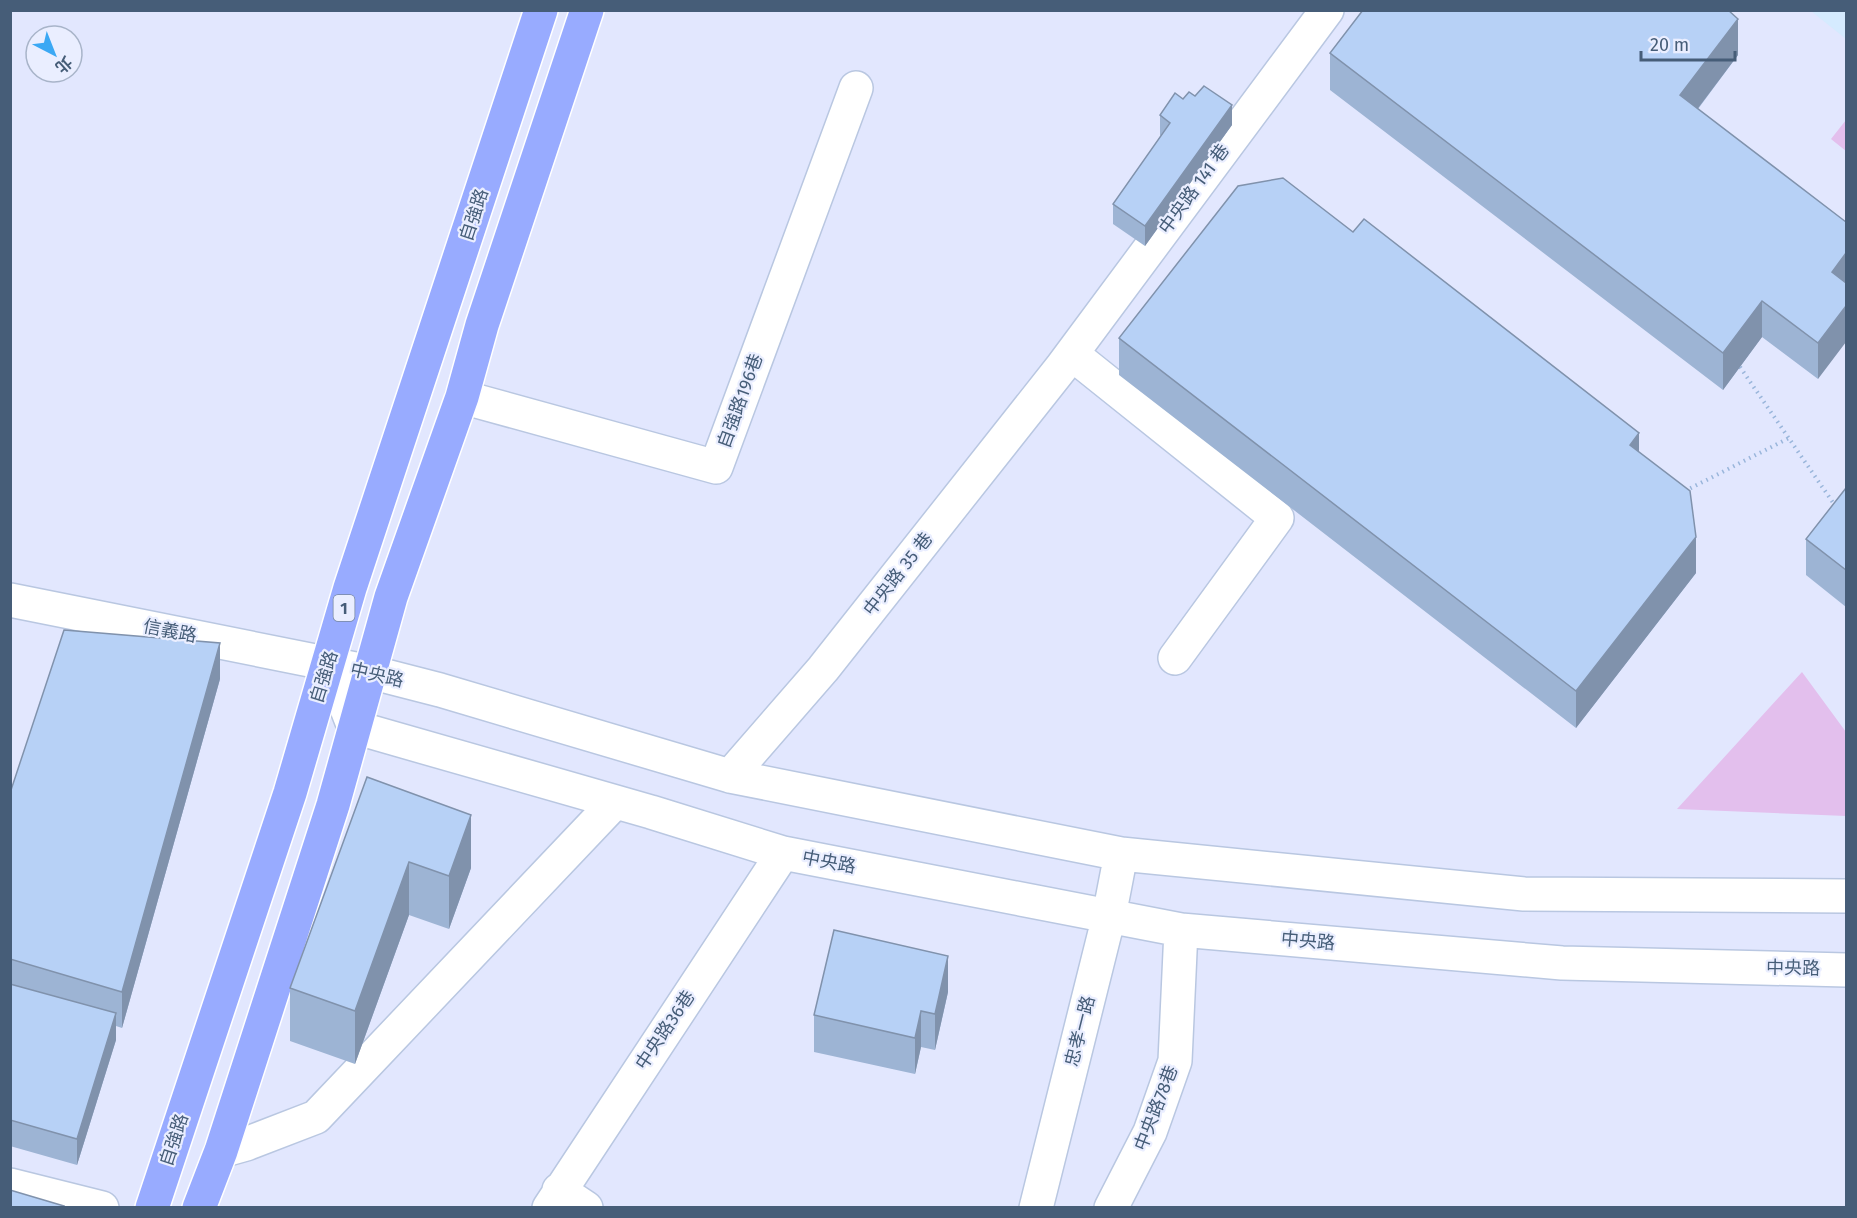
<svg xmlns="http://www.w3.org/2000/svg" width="1857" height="1218" font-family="'Fira Sans','Noto Sans TC',sans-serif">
<rect width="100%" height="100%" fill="#e2e7fe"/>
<path fill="#d5ebff" d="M1811,11H1846V39Z"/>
<path fill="#e3bfed" d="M1846,120V151L1831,139Z
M1802,672L1846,732V816L1677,809Z"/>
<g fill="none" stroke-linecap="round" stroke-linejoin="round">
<defs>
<path id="minor" d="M1072,354L1277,518L1175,658
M462,397L716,467L856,88
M10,600L370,672L440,690L730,776L1121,854L1524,894L1846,896
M329,663L354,727L651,812L783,853L1181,930L1562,963L1846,970
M730,776L823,669L1061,368L1327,10
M221,1151L246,1144L316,1117L615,802
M10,1185L102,1208
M559,1190L586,1208
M549,1208L783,853
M1036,1208L1109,916L1121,854
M1111,1208L1150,1132L1175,1061L1181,930"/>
<path id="major" d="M152,1208L290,793L350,588L541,10
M199,1208L221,1151L333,805L391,597L462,397L482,325L587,10"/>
</defs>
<use href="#minor" stroke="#b9c7e1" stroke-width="36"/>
<use href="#major" stroke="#fff" stroke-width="36"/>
<path stroke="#9ab6db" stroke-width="4" stroke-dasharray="1.5 4.5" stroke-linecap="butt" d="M1740,367L1836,507
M1685,491L1789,438"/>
<use href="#minor" stroke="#fff" stroke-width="33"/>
<use href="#major" stroke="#98abff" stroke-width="33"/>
</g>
<path fill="#9db4d4" d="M1330,53L1738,55L1698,109L1846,222L1818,379L1762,337L1723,390L1330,90Z
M1183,99L1232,125L1145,246L1113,224V204L1161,136L1160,135V115Z
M1353,232L1639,452L1696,573L1576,728L1119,375V338Z
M1846,488V607L1806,575V539Z
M220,679L122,1028L116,1026V1040L77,1165L10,1146V793Z
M367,777L471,868L449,929L409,915L355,1064L290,1041V988Z
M948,992L935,1050L921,1047L915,1074L814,1052V1015Z"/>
<path fill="#8092ac" d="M1738,19V55L1680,132V95Z
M1232,105V125L1145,246V226Z
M1846,253V290L1832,272Z
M1762,301V337L1723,390V353Z
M1846,306V342L1818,379V343Z
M1639,433V469L1630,445Z
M1696,537V573L1576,728V691Z
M220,643V679L122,1028V992Z
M471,815V868L449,929V876Z
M409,862V915L355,1064V1011Z
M948,956V992L935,1050V1014Z
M921,1011V1047L915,1074V1038Z
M116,1013V1040L77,1165V1139Z"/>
<path fill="#b7d1f6" stroke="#8092ac" stroke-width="1.5" d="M1363,10H1728L1738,19L1680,95L1846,222V253L1832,272L1846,283V306L1818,343L1762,301L1723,353L1330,53Z
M1204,86L1232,105L1145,226L1113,204L1170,123L1160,115L1175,93L1183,99L1189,92L1195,96Z
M1283,178L1353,232L1364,219L1639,433L1630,445L1690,491L1696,537L1576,691L1119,338L1238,186Z
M1846,488V570L1806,539Z
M64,630L220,643L122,992L10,959V793Z
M367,777L471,815L449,876L409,862L355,1011L290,988Z
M834,930L948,956L935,1014L921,1011L915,1038L814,1015Z
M10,984L116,1013L77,1139L10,1120Z
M10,1190L64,1206L63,1208H10Z"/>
<g text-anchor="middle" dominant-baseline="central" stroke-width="4.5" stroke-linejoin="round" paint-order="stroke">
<rect fill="#eaeeff" stroke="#7788a0" stroke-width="1.5" x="333.5" y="595" width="21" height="26" rx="4.5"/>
<g font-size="16" font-weight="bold" fill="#465d78">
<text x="344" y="608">1</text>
</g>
<g font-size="18" fill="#465d78" stroke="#eaeeff">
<text transform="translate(1194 189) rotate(-54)">中央路 141 巷</text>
<text transform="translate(474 215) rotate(-72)">自強路</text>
<text transform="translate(740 401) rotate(-70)">自強路196巷</text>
<text transform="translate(898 574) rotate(-52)">中央路 35 巷</text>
<text transform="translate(170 631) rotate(11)">信義路</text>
<text transform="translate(377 675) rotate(13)">中央路</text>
<text transform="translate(324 677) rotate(-73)">自強路</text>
<text transform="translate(829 862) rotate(11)">中央路</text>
<text transform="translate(1308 941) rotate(5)">中央路</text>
<text transform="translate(1793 968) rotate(1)">中央路</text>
<text transform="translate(665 1030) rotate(-56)">中央路36巷</text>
<text transform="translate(1080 1031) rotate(-76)">忠孝一路</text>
<text transform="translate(1156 1108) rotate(-69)">中央路78巷</text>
<text transform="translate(174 1140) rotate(-72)">自強路</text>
</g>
</g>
<rect width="1857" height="1218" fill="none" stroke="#465d78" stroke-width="24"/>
<g transform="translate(54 54) rotate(138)"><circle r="28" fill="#eaeeff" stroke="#a8b4c9" stroke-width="1.5"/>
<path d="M0-4.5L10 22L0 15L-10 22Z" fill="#3ba8f4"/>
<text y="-9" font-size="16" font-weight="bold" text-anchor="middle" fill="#465d78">北</text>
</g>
<path d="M1641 51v9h94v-9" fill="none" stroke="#465d78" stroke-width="3"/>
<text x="1650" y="51" font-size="18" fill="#465d78" stroke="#eaeeff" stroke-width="4.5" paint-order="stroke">20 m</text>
</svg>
